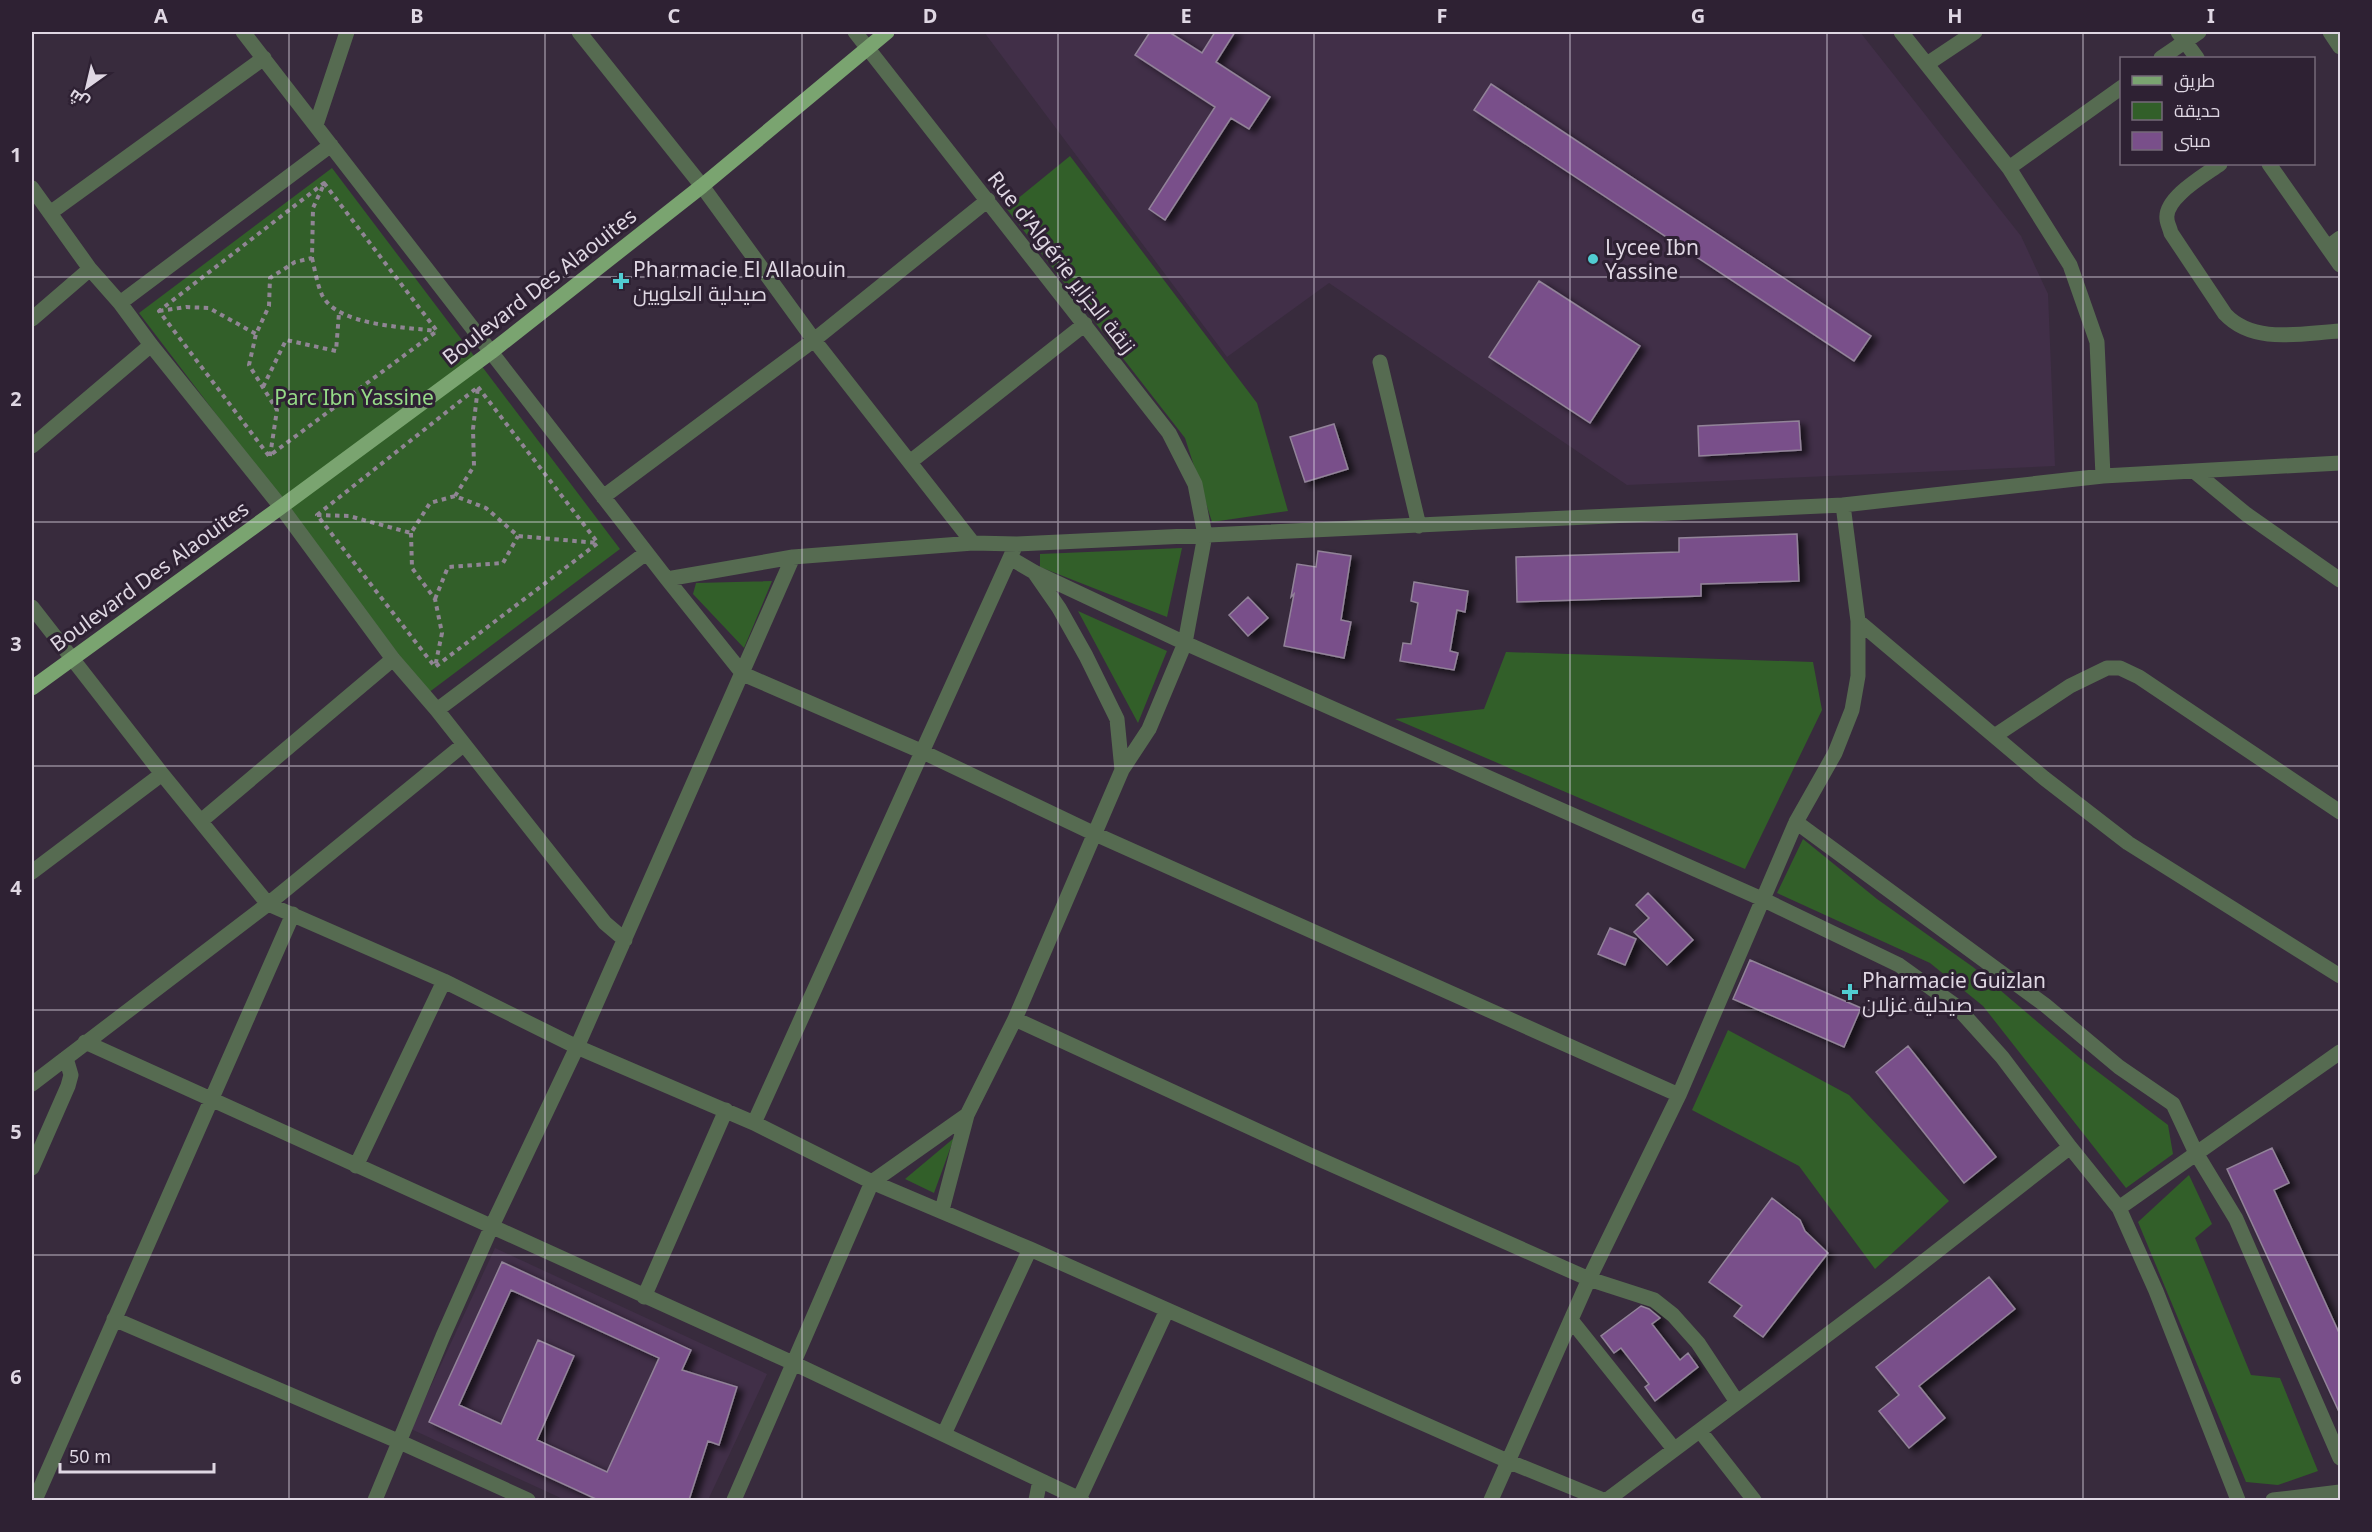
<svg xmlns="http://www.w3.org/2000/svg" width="2372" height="1532" font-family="'Noto Sans',Cairo,sans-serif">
<defs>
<filter id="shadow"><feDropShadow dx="6" dy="4" stdDeviation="3" flood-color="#0009"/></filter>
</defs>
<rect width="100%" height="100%" fill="#382b3d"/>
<path fill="#412f48" d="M984,32H1860L2021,236L2048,294L2055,466L1627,485L1329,283L1227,357Z
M495,1248L767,1374L708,1500H565L411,1429Z"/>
<path fill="#325f29" d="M1070,156L1257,403L1288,511L1212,522L1185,438L1006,208Z
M332,168L620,549L428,693L139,313Z
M1182,548L1167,617L1040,567V554Z
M772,581L744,648L693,594L696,583Z
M1078,611L1167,651L1138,723Z
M1506,652L1813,662L1822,710L1745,869L1395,719L1484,709Z
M1803,839L1877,899L1973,967L2081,1059L2168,1125L2173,1154L2126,1188L1983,1006L1930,963L1777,893Z
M1728,1030L1849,1095L1949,1201L1875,1269L1799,1166L1692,1110Z
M954,1138L934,1193L905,1179Z
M2189,1175L2212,1224L2195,1238L2251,1375L2280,1378L2318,1471L2278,1485L2246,1482L2138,1222Z"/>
<path fill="#794f8a" stroke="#928399" stroke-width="1.5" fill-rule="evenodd" filter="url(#shadow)" d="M1150,32H1169L1202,53L1215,32H1235L1216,62L1270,97L1249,129L1231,118L1165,220L1149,209L1215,107L1135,55Z
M1491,84L1871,336L1854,361L1474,110Z
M1539,281L1640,346L1590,423L1489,357Z
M1799,421L1801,450L1699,456L1698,426Z
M1334,424L1348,469L1305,482L1290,437Z
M1797,534L1799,581L1701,584V596L1517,602L1516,557L1679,552V538Z
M1318,551L1351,556L1341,620L1351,622L1344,658L1284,646L1294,594L1291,597L1297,564L1316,567Z
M1414,582L1468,591L1465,612L1457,610L1450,651L1458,653L1454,670L1400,661L1403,643L1411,644L1418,603L1411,601Z
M1248,597L1268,618L1248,636L1229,615Z
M1648,893L1693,940L1667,965L1634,932L1649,918L1636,905Z
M1610,928L1636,939L1625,965L1598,954Z
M1750,960L1861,1008L1844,1047L1733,999Z
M1908,1046L1996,1157L1964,1183L1876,1072Z
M2272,1148L2289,1183L2274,1190L2340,1335V1414L2227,1169Z
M1772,1198L1800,1220L1805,1231L1828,1253L1763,1337L1734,1316L1742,1306L1709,1282Z
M502,1262L691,1350L682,1370L737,1387L719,1445L708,1441L689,1500H598L429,1422ZM511,1290L659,1358L607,1472L537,1440L574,1356L538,1340L501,1424L459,1405Z
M1989,1277L2015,1309L1919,1386L1945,1418L1909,1448L1879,1411L1899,1395L1876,1367Z
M1641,1306L1649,1309L1660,1318L1652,1324L1680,1360L1688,1353L1698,1367L1655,1401L1645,1387L1649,1384L1621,1348L1614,1353L1601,1336Z"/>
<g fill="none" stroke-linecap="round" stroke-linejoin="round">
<path stroke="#908594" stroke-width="4" stroke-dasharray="4.5 4.5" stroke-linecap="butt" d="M324,183L437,331L269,456L159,311Z
M312,258C315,270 317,284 322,295C337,326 406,327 436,331
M159,311L186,307L209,308L256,334
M263,387L286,340L336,351L339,313
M478,387L598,543L435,667L317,515Z
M270,456L277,410L249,365L256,334L269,306L270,278L295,262L312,258L313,208L324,184
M455,496L474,466L473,429L478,387
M317,515L349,516L411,533L430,503L455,496L486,508L518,536L598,543
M411,533L412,568L435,599L442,633L435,667
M435,599L448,567L503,563L518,536"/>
<path stroke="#566b51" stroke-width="15" d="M243,32L667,579L743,674L923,752L1095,834L1679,1095
M579,32L702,186L814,340L973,543
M855,32L1169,433L1195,484L1205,535L1185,643L1149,729L1122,770L1015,1019L967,1115L942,1210
M1901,32L2009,168L2070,265L2097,342L2103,476
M2178,32L2197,58
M2330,32L2340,47
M2161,58L2199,32
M1927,64L1975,32
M316,125L347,32
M2220,164C2205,175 2164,198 2167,219C2167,223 2170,228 2171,233L2225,314C2254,345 2302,333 2340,331
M2269,164L2340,265
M2009,168L2122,87
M32,188L90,269L120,303L151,345L281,507L393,659L437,710L605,923L625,940
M50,213L264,58
M2328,247L2340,238
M120,303L331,145
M32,319L90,269
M1380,362L1419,526
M32,446L151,345
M910,462L1085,324
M2195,472L2246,514L2340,580
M603,497L814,340L988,200
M1010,558L1034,572L1185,643L1762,899L1899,965L1956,1006L2002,1057L2070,1147L2119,1208L2156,1291L2238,1500
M1034,572L1059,608L1086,656L1117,719L1122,770
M667,579L793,557L973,543L1017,544L1843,505L2103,476L2340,463
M32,607L162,774L268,904L444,981L577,1047L754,1123L872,1182L1030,1249L1510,1462L1603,1500
M1858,621L2044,778L2128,843L2340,976
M437,710L646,553
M1996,735L2070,686L2107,668H2120L2139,677L2340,812
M201,821L393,659
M1796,822L2045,1005L2119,1067L2173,1104L2196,1153L2236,1219L2340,1458
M32,872L162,774
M1015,1019L1310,1155L1589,1279L1654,1300L1673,1315L1698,1343L1737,1402
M85,1042L793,1363L1082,1500
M32,1084L268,904L463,745
M754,1123L1014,549
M356,1166L444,981
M32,1168L68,1086L71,1075L66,1058
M2119,1208L2340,1052
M644,1297L726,1110
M114,1319L400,1442L528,1500
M1571,1320L1674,1449
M1700,1431L1754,1500
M944,1434L1030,1249
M1079,1499L1167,1310
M35,1500L293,914
M375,1500L443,1336L491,1228L577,1047L793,557
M734,1500L872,1182L967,1115
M1036,1500L1040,1480
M1491,1500L1589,1279L1679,1095L1796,822L1835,753L1852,710L1858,676V621L1843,505
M1607,1500L1895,1284L2070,1147
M2273,1500L2340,1492"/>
<path stroke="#7aa470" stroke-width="15" d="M32,688L281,507L491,352L702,186L887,32"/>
</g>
<path fill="none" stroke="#dfd7e3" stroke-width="1.5" stroke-opacity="0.55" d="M289,32V1500M545,32V1500M802,32V1500M1058,32V1500M1314,32V1500M1570,32V1500M1827,32V1500M2083,32V1500M32,277H2340M32,522H2340M32,766H2340M32,1010H2340M32,1255H2340"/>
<g fill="#51ccd2" stroke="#2e2133" stroke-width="2">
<circle cx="1593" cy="259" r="6"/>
<path d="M618 272h6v6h6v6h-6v6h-6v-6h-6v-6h6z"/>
<path d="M1847 983h6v6h6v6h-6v6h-6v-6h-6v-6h6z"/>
</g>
<g text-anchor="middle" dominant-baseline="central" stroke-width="6" stroke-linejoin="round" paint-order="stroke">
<g font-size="21" fill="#dfd7e3" stroke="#2e2133" text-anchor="start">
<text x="1605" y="247">Lycee Ibn<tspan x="1605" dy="24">Yassine</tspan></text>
<text x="633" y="269">Pharmacie El Allaouin<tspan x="633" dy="24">صيدلية العلويين</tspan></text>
<text x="1862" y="980">Pharmacie Guizlan<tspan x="1862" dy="24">صيدلية غزلان</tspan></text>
</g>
<g font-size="21" fill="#dfd7e3" stroke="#2e2133">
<text transform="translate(1062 262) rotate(52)">Rue d'Algérie زنقة الجزاير</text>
<text transform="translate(539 286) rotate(-38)">Boulevard Des Alaouites</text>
<text transform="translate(149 576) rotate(-36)">Boulevard Des Alaouites</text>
</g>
<g font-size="21" fill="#95da87" stroke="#2e2133">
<text x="354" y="397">Parc Ibn Yassine</text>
</g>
</g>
<rect width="2372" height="1532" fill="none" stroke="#2e2133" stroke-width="66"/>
<rect x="2120" y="57" width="195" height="108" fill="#2e2133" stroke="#756a79" stroke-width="1.5"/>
<rect x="2132" y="76" width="30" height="9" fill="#7aa470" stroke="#756a79" stroke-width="1.5"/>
<text x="2174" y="87" font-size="18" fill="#dfd7e3">طريق</text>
<rect x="2132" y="102" width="30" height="18" fill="#325f29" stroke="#756a79" stroke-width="1.5"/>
<text x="2174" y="117" font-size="18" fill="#dfd7e3">حديقة</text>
<rect x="2132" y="132" width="30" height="18" fill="#794f8a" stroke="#756a79" stroke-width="1.5"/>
<text x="2174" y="147" font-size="18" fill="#dfd7e3">مبنى</text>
<g transform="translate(87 87) rotate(214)" stroke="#2e2133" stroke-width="4.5" paint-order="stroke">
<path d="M0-4.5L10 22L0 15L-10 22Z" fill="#dfd7e3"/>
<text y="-9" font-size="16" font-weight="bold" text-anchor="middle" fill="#dfd7e3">ش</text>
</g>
<path d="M60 1463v9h154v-9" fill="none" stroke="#dfd7e3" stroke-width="3"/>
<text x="69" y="1463" font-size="18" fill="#dfd7e3" stroke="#2e2133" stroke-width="4.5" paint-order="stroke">50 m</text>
<rect x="33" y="33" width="2306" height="1466" fill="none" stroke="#dfd7e3" stroke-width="2"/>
<g font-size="20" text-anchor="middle" font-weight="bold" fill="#dfd7e3">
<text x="161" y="23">A</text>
<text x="417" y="23">B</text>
<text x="674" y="23">C</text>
<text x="930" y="23">D</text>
<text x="1186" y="23">E</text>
<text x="1442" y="23">F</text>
<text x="1698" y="23">G</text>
<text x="1955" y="23">H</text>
<text x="2211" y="23">I</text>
<text x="16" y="162">1</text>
<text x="16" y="406">2</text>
<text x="16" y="651">3</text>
<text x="16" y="895">4</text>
<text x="16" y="1139">5</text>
<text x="16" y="1384">6</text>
</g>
</svg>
